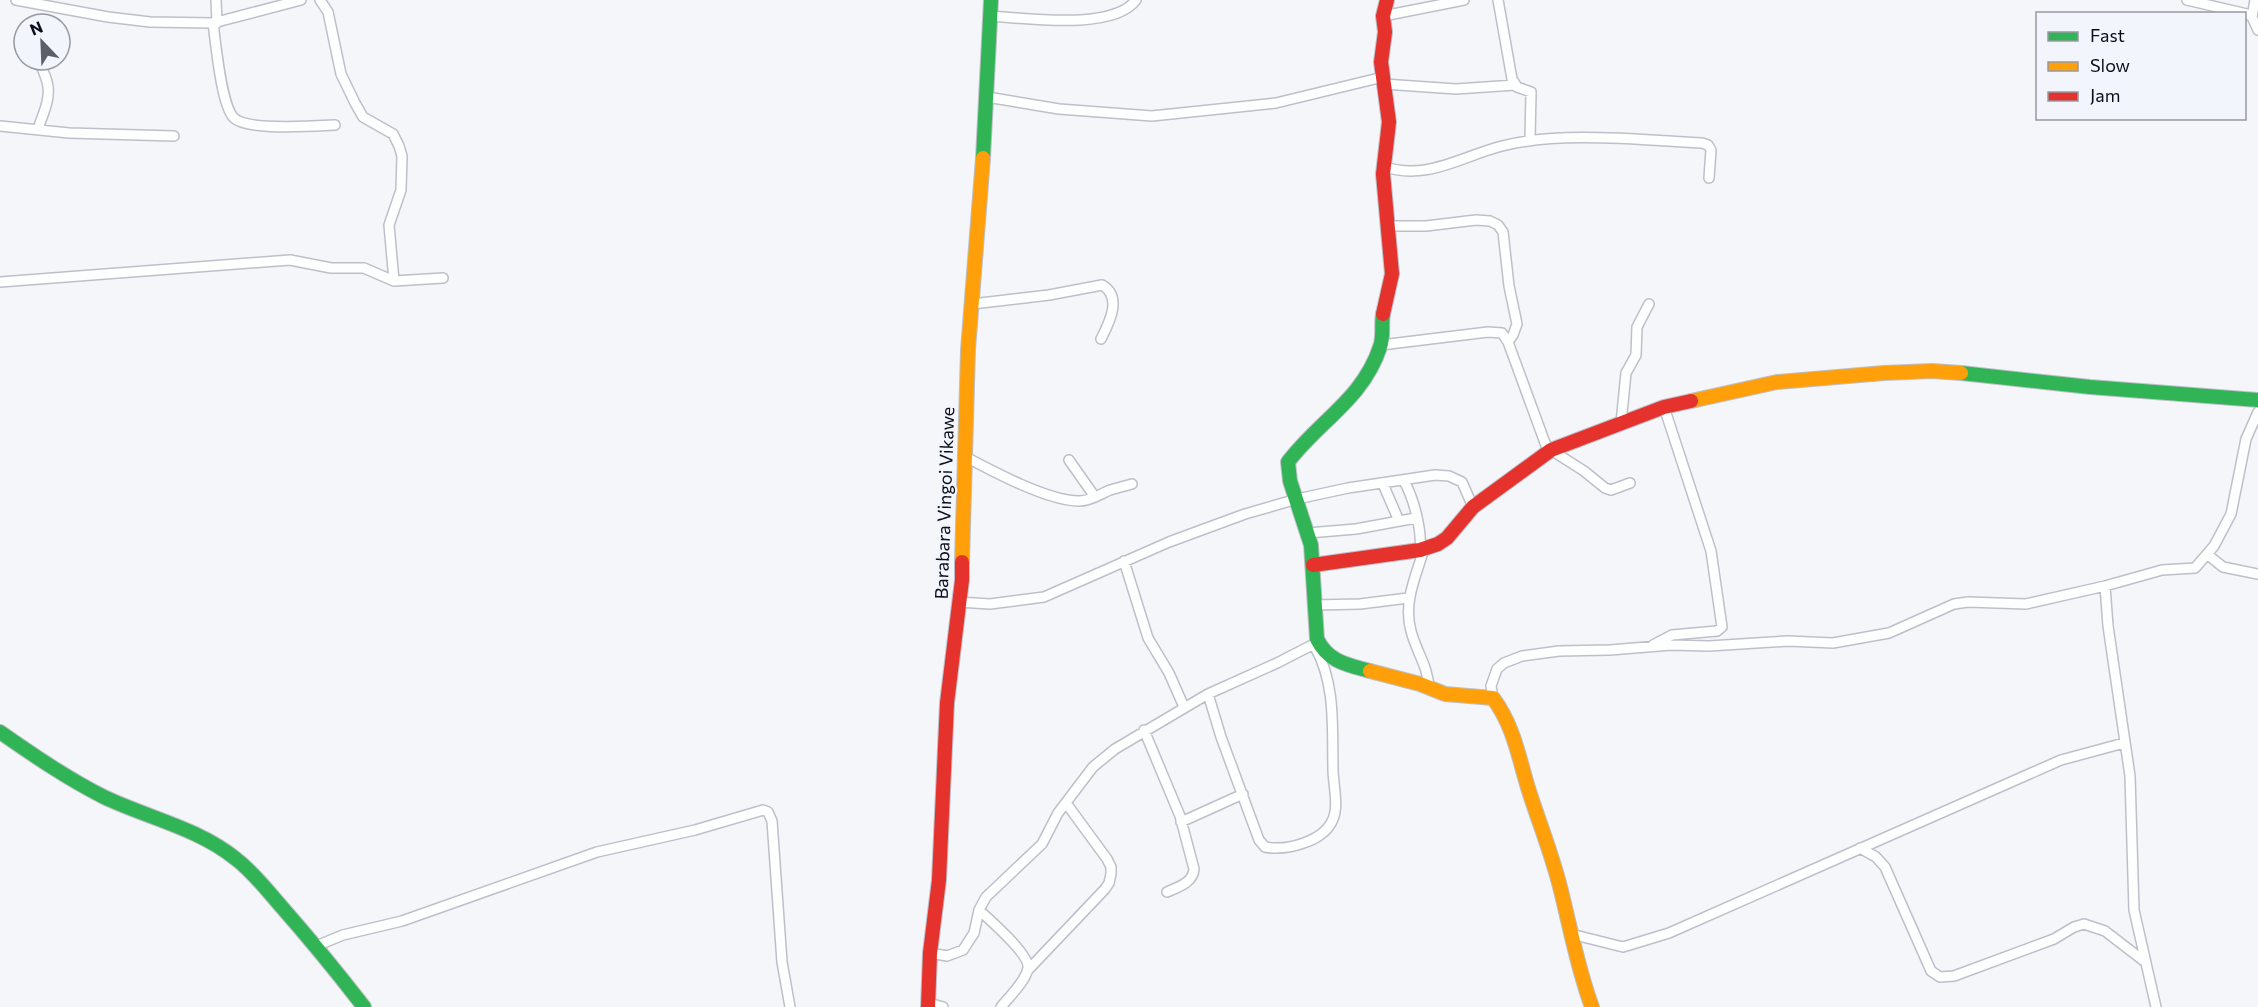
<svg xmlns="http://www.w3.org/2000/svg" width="2258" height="1007" font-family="Commissioner,sans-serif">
<rect width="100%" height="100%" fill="#f4f6fa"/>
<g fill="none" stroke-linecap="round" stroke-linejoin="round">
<defs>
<path id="street" d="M16,0L108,17L150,22L213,23L301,0
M216,0L217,23
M320,0L328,12L341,74L355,103L363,117L393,134L399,146L402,156L401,190L389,225L394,281
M1498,0L1512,79L1517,87L1531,92L1530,140
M2187,0L2247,14L2252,17L2258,30
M990,16C1026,18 1113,31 1136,0
M1383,16L1464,0
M2252,17L2255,0
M213,23C216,44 221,105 234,118C247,131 315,126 335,125
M1384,84L1456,89L1515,85
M987,97L1059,109L1152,116L1276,103L1383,77
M0,126L69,133L174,136
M38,129C42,116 50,101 48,87C47,77 41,70 41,60
M1383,166C1425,182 1462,156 1502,146C1560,131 1641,140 1702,143L1708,145L1711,150L1709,178
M1387,226H1426L1476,220L1490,221L1498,225L1503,232L1509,286L1517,324L1513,335L1508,342
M0,282L290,260L331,268H364L394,281L443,278
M972,304L1049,295L1102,285C1123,297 1109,323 1101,339
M1381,345L1488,332L1502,333L1508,342L1548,451
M1621,423L1626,373L1636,355L1637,327L1649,304
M1551,450L1584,471L1605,488L1611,490L1630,483
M964,456C992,471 1048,501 1079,501C1091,501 1100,494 1110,490C1117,488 1125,486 1132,484
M1069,460L1095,497
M1404,481C1414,499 1422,530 1420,550
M1383,484L1399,521
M1308,533L1356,529L1416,518
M1424,549C1416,576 1403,602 1411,631C1416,651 1428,666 1429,688
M2208,555L2223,567L2258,574
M1124,561L1148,638L1169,673L1184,707
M2105,586L2108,626L2130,776L2134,910L2156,1007
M958,602L990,604L1044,597L1169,542L1245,514L1297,499L1348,488L1435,475L1449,476L1462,482L1473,507
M1315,605L1360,604L1408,598
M1653,645L1672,635L1717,631L1722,627L1711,551L1664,407
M1208,694L1221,737L1259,840L1265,847C1286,851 1324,842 1333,819C1339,805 1333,784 1333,769C1332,728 1336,684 1315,647
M1493,698L1491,686L1497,669L1504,663L1522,656L1559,651L1610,650L1671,645L1709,646L1788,641L1833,643L1889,633L1954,604L1968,602L2026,604L2105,586L2162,570L2195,568L2214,546L2231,514L2246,439L2258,412
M1144,730L1180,816L1194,869C1193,883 1178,887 1167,892
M1181,822L1243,794
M1860,848L1876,857L1885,867L1931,971L1940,977L1954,976L2054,939L2074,927L2084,924L2105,931L2144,961
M979,910C989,919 1030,955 1028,968C1026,981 1009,997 1001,1007
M1571,934L1623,947L1669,933L2061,760L2124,743
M316,946L343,935L402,921L597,852L695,830L763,810L768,812L772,821L782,962L790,1007
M930,953L947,956L963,950L974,933L979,910L986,897L1042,844L1058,813L1093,767L1115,749L1208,694L1277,663L1318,642
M1028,970L1105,889L1109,883L1111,874V867L1107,859L1066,803
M929,1003L943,1007"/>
<path id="fast" d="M983,158L991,0
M1961,373L2090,387L2258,400
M1370,671C1348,665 1328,662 1317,639L1311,545L1290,481L1288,462C1319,421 1363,399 1380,347C1384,337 1381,325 1383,314
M0,732C33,755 68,779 104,797C148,818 198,828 236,859C253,872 266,889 280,905C309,938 337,972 364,1007"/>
<path id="slow" d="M1691,401L1777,382L1884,373L1932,371L1961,373
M962,562L968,350L983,158
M1370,671L1420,684L1445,694L1493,698C1514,726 1519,759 1529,791C1539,822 1551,852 1559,883C1570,925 1577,967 1592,1007"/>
<path id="jam" d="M1383,314L1392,274L1383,174L1389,122L1381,62L1385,32L1383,16L1387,0
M1313,565L1420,550L1438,544L1447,538L1473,507L1551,450L1664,407L1691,401
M928,1007L930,953L939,880L947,703L962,580V562"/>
</defs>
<use href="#street" stroke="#bdc0c8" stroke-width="12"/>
<use href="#fast" stroke="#bdc0c8" stroke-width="16"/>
<use href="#slow" stroke="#bdc0c8" stroke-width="16"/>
<use href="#jam" stroke="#bdc0c8" stroke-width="16"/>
<use href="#street" stroke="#fdfefe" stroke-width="9"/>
<use href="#fast" stroke="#30b455" stroke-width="14"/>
<use href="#slow" stroke="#ff9f0a" stroke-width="14"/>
<use href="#jam" stroke="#e5322d" stroke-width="14"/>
</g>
<g text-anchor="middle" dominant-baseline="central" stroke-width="4.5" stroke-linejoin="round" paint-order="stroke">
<g font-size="18" fill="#0b0e1a" stroke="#f2f5fc">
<text transform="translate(944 503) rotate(-88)">Barabara Vingoi Vikawe</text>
</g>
</g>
<rect x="2036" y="12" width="210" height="108" fill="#f2f5fc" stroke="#9699a2" stroke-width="1.5"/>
<rect x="2048" y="32" width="30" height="9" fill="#30b455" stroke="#9699a2" stroke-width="1.5"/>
<text x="2090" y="42" font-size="18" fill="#0b0e1a">Fast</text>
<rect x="2048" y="62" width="30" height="9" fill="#ff9f0a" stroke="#9699a2" stroke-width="1.5"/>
<text x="2090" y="72" font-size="18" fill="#0b0e1a">Slow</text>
<rect x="2048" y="92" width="30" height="9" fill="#e5322d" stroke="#9699a2" stroke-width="1.5"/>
<text x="2090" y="102" font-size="18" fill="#0b0e1a">Jam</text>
<g transform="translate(42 42) rotate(337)"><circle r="28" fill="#f2f5fc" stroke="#9699a2" stroke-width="1.5"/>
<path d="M0-4.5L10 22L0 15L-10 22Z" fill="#5d5f68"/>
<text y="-9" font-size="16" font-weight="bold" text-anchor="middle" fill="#0b0e1a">N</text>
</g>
</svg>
